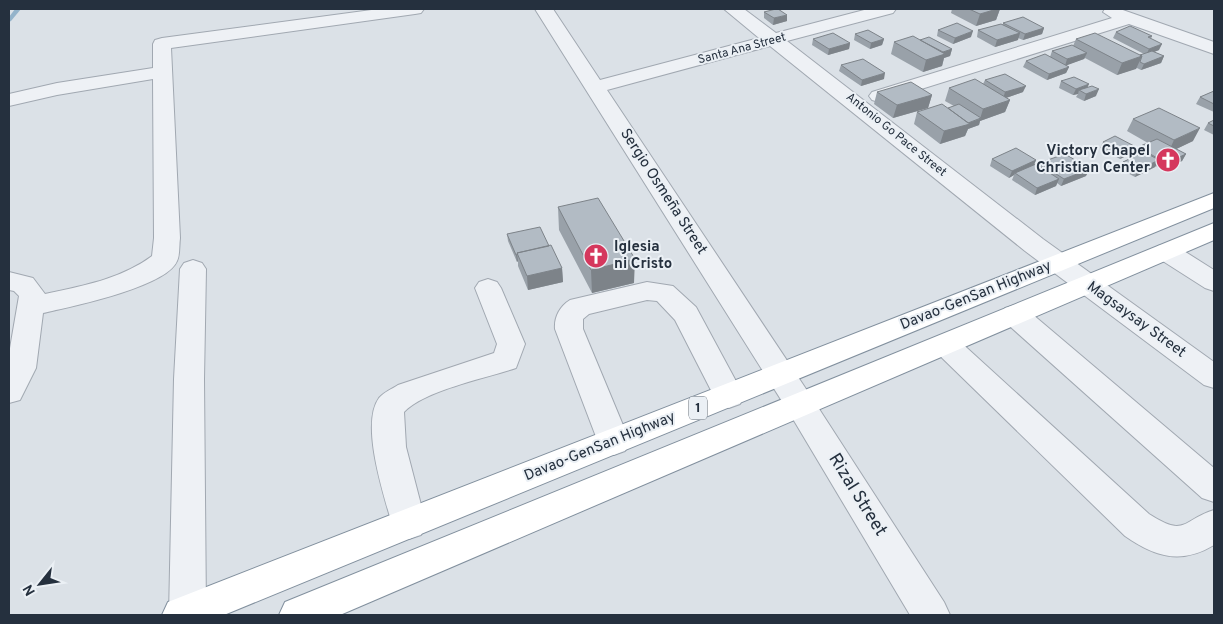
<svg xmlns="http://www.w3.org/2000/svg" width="1223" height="624" font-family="Overpass,sans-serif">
<rect width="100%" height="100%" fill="#dbe1e7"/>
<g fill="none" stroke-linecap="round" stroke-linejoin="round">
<path fill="#94b3ca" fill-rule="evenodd" d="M15,9H21L11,21L9,22V17Z"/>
<defs>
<path id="minor" d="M379,9H424L421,13L415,14L171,48L180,238C179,245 180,255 177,261C167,287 70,307 43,313L36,368L20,400L9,403V354L19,296L14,291L9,290V272L33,278L45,294C82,286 121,279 152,256L154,238L153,79L57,95L9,106V94L57,83L153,68V44L155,40L162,38Z
M535,9H553L600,80L759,38L724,9H744L776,33L868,9H896L893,13L787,41L1043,239L1214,362V388L1204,385L1025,251L770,46L607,90L812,398L944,602L950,615H910L790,414Z
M1105,9H1120L1214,42V54L1129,24L886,100L879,102L872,100L869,96L872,92L1112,18L1103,12Z
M1167,244L1176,246L1214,270V291L1205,288L1158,258L1154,252L1158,246Z
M193,260L202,263L206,269L204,379L206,613L205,615H169L174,379L180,269L184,263Z
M488,279L497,282L501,288L525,344L516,368C487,378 425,390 404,412L406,447L426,524L421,535L409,539L397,535L392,524C384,495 360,424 379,398C384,392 392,389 398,385L494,353L497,344L475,288L479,282Z
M647,282L673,286L696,307L744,396L740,404L729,408L718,404L675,320L657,301L647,300L589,314L583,319V329L630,442L625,451L614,455L603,451L598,442L555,329C554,317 560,306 570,300Z
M1015,305L1025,308L1214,468V502L1202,498L1005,322L1001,315L1005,308Z
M946,335L956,338L1149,514C1186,538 1182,520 1214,510V545C1181,565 1155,557 1125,536L936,352L932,345L936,338Z"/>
<path id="highway" d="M1214,193V208L224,615H162L168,602Z
M1214,223V240L340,615H279L285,602Z"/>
</defs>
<use href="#minor" stroke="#a1a8b1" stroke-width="2"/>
<use href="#highway" stroke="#82909e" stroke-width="2"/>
<use href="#minor" fill="#eef1f5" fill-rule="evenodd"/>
<use href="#highway" fill="#fff" fill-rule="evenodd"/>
</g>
<path fill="#99a1a9" d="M952,9H1000L996,20L976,26L951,13Z
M764,12L787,21L773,25L764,18Z
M1003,23L1044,28L1042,34L1023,40L1018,38V40L995,47L977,37L978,30L1003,24Z
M938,30L971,37L953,44L937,36Z
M1116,32L1152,36L1151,39L1159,50L1154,52L1164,56L1161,63L1141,70L1137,68L1117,75L1085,58L1084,59L1066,65L1069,67L1066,73L1047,80L1023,67L1026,61L1050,57L1052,51L1073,46L1076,39L1140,55L1144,54L1113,38Z
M855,34L884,39L882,45L870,49L854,40Z
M813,39L850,43L849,49L828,55L812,45Z
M920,40L952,49L950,56L944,58L942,66L923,72L891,54L894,42Z
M841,65L884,79L861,86L839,71Z
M985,80L1023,92L1006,98L1010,100L1005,112L980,121L979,125L968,129L965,136L940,144L914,124L917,112L948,108L954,106L945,101L949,88L983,84Z
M1061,81L1087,88L1096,96L1084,101L1076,97L1078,94L1073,95L1059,88Z
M1214,91V112L1196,104L1200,97Z
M877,92L932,95L928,108L893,118L874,104Z
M1133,119L1193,141L1176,149L1186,154L1182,161L1162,170L1156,166L1155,167L1135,177L1120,169L1123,162L1137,155L1134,154L1138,147L1148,143L1127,131Z
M1214,120V135L1204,130L1208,123Z
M1103,142L1132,153L1120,159L1100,148Z
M992,159L1036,160L1034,165L1038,166L1039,163L1086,176L1061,186L1057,183L1056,186L1035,195L1012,180L1014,175L1009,178L990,166Z
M558,207L634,283L592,293L559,230Z
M507,234L549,246L562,268L563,282L528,290L518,266V261L517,262L508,241Z"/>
<path fill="#7d8389" d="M997,9H1000L996,20L976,26L980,14Z
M787,15V21L773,25L774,18Z
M1044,28L1042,34L1023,40L1025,34Z
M973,31L971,37L953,44L955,38Z
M1020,33L1018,40L995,47L997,40Z
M884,39L882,45L870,49L871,43Z
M850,43L849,49L828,55L829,49Z
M1162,44L1159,50L1146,55L1149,49Z
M952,49L950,56L944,58L942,66L923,72L926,60L935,55Z
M1087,53L1084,59L1065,66L1067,59Z
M1142,56L1136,69L1117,75L1122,63Z
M1164,56L1161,63L1141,70L1144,64Z
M1069,67L1066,73L1047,80L1049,74Z
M885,73L884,79L861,86L862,80Z
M1089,84L1086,91L1079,90L1078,94L1073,95L1076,89Z
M1026,86L1023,92L1003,99L1005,92Z
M1099,89L1096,96L1084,101L1086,94Z
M932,95L928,108L893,118L897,105Z
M1010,100L1005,112L980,121L979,125L968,129L965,136L940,144L944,131L980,119L983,109Z
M1200,128L1193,141L1168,153L1174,140Z
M1136,147L1132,153L1120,159L1124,152Z
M1186,154L1182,161L1162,170L1166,163Z
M1036,160L1033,167L1015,173L1014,175L1009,178L1012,171Z
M1159,160L1155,167L1135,177L1138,170Z
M1090,169L1086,176L1061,186L1064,179Z
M1059,179L1056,186L1035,195L1037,188Z
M517,254L518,261L517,262L516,255Z
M635,259L634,283L592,293L591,270Z
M562,268L563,282L528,290L527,276Z"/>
<path fill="#b2bbc4" stroke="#7d8389" d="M776,9H778L787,15L774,18L764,12Z
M969,9H997L980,14Z
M1023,17L1044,28L1025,34L1003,23Z
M957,23L973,31L955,38L938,30Z
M1001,24L1020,33L997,40L978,30Z
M1130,26L1152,36L1148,37L1162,44L1149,49L1116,32Z
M868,30L884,39L871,43L855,34Z
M833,33L850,43L829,49L813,39Z
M1095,33L1142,56L1122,63L1076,39Z
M913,36L945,54L926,60L894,42Z
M929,37L952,49L943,52L920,40Z
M1072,45L1087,53L1067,59L1052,51Z
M1152,51L1164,56L1144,64L1140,62L1142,56L1140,55Z
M1045,54L1069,67L1049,74L1026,61Z
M863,59L885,73L862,80L841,65Z
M1005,74L1026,86L1005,92L985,80Z
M1074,77L1089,84L1076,89L1061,81Z
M975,79L1010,100L983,109L949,88Z
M911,82L932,95L897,105L877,92Z
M1092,86L1099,89L1086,94L1079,90Z
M1214,91V104L1200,97Z
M942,104L970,124L944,131L917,112Z
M959,104L981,118L968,123L948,108Z
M1159,108L1200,128L1174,140L1133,119Z
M1214,120V126L1208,123Z
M1115,136L1136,147L1124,152L1103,142Z
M1157,139L1186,154L1166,163L1138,147Z
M1016,148L1036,160L1012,171L992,159Z
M1144,152L1159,160L1138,170L1123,162Z
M1065,154L1090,169L1064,179L1039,163Z
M1036,164L1059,179L1037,188L1015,173Z
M598,198L635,259L591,270L558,207Z
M540,227L549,246L517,253L518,254L516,255L507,234Z
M551,245L562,268L527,276L517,253Z"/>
<defs>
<symbol id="church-disc" viewBox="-11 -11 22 22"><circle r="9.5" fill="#d5375d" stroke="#ebf0f5"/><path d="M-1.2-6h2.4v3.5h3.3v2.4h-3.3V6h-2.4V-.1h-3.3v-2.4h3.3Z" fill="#fff"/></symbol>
</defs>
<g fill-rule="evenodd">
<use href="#church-disc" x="1154" y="146" width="28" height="28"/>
<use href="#church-disc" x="582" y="242" width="28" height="28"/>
</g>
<g text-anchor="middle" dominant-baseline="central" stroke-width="4" stroke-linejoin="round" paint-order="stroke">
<g font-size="12" fill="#25303e" stroke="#ebf0f5">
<text transform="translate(742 49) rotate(-15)">Santa Ana Street</text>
<text transform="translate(896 135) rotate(39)">Antonio Go Pace Street</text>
</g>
<rect fill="#ebf0f5" stroke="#606a75" stroke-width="1" x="689" y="396.5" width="18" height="23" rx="4"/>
<g font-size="14" font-weight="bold" fill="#25303e">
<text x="698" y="408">1</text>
</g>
<g font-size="15" font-weight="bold" fill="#25303e" stroke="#ebf0f5" text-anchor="end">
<text x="1150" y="151">Victory Chapel<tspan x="1150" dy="17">Christian Center</tspan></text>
<text x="614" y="247" text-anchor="start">Iglesia<tspan x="614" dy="17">ni Cristo</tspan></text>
</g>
<g font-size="15" fill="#25303e" stroke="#ebf0f5">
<text transform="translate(663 192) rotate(57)">Sergio Osmeña Street</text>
<text transform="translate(976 296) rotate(-22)">Davao-GenSan Highway</text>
<text transform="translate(1136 320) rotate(36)">Magsaysay Street</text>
<text transform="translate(600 447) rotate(-22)">Davao-GenSan Highway</text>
</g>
<g font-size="18" fill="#25303e" stroke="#ebf0f5">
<text transform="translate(857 495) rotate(58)">Rizal Street</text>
</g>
</g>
<rect width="1223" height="624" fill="none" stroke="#25303e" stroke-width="20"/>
<g transform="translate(40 584) rotate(240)" stroke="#ebf0f5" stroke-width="4" paint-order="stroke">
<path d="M0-4L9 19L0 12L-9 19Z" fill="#25303e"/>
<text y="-8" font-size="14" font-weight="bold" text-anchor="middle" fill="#25303e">N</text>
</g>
</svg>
